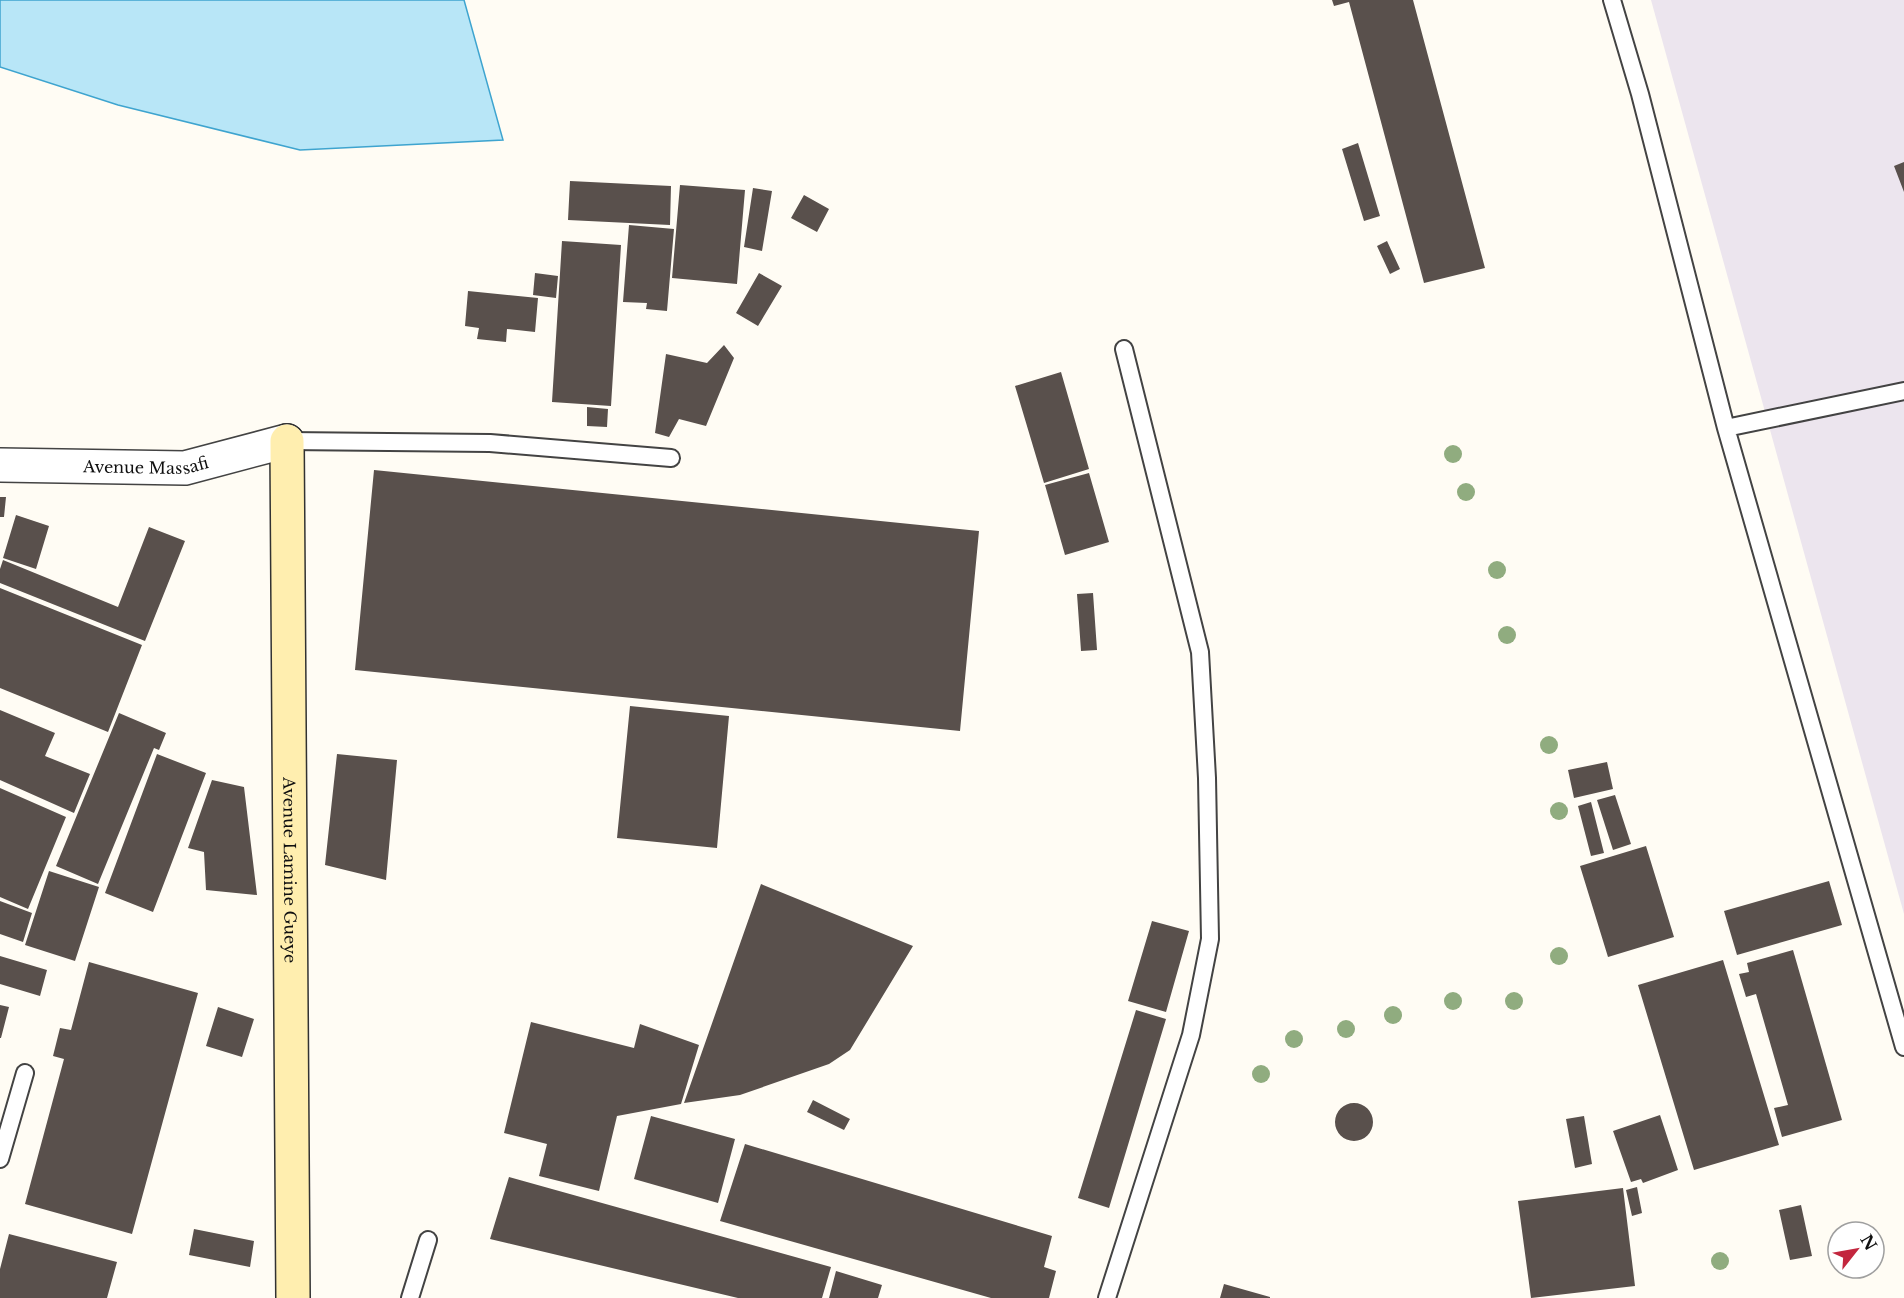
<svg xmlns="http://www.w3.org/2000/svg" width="1904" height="1298" font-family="'Libre Baskerville',serif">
<rect width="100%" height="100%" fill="#fffcf4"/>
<path fill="#ece5ee" d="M1651,0H1904V914Z"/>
<path fill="#b8e6f7" stroke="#3ea4cf" stroke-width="1.5" d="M0,0H464L503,140L300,150L118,105L0,67Z"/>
<path fill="#59504c" d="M1332,0H1413L1485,268L1424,283L1349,2L1334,6Z
M1358,143L1380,216L1364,221L1342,149Z
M1904,162V192L1894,166Z
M570,181L671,186L670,225L568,220Z
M680,185L745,190L737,284L672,278Z
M753,188L772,191L762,251L744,247Z
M804,195L829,209L817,232L791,218Z
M629,225L674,229L667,311L646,309L647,303L623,302Z
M562,241L621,245L611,406L552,402Z
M1387,241L1400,269L1390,274L1377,246Z
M535,273L558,276L556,298L533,295Z
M759,273L782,286L758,326L736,313Z
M468,291L538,298L535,332L507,329L506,342L477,339L479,328L465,326Z
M724,345L734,358L706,426L679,419L669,437L655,433L666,354L707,363Z
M1061,372L1089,469L1044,483L1015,386Z
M587,407L608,409L607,427L587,426Z
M374,470L979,531L960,731L355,670Z
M1089,473L1109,542L1065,555L1045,485Z
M0,497H6L4,517H0Z
M16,515L49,526L36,569L3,558Z
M149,527L185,541L145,641L0,583V569L3,560L118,607Z
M0,588L142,645L108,732L0,688Z
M1093,593L1097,650L1081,651L1077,594Z
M630,706L729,716L717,848L617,838Z
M0,710L55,733L45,756L90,774L74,813L0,780Z
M119,713L166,733L159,750L154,748L98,884L56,866Z
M157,754L206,773L153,912L105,893Z
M337,754L397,760L386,880L325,865Z
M1607,762L1613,789L1574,798L1568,770Z
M212,780L244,787L257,895L206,890L204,852L188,848Z
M0,788L66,817L28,909L0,897Z
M1615,795L1631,844L1613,850L1597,800Z
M1591,802L1604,853L1591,856L1578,806Z
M1646,846L1674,937L1608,957L1580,866Z
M49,871L99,887L75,961L25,945Z
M1829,881L1842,925L1737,955L1724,911Z
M761,884L913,946L850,1050L829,1064L740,1095L684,1103Z
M0,901L32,913L23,942L0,934Z
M1152,921L1189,931L1166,1012L1128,1001Z
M1793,950L1842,1120L1782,1137L1774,1108L1788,1105L1756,994L1746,997L1739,974L1749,972L1747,963Z
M0,956L47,970L40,996L0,984Z
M1723,960L1779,1145L1694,1170L1638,985Z
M89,962L198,993L132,1234L25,1204L64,1059L53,1056L60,1028L71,1030Z
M0,1005L9,1007L1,1038H0Z
M218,1007L254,1019L242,1057L206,1046Z
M1136,1010L1166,1019L1109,1208L1078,1198Z
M531,1022L634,1048L640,1024L699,1045L681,1104L617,1116L599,1191L539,1176L547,1144L504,1133Z
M813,1100L850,1119L844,1130L807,1112Z
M1335 1122a19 19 0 1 1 38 0a19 19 0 1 1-38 0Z
M1660,1115L1678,1170L1643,1183L1641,1179L1631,1182L1613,1131Z
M651,1116L735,1139L718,1203L634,1179Z
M1584,1116L1592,1164L1575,1168L1566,1119Z
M745,1144L1052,1236L1044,1267L1056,1271L1049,1298H991L720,1221Z
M509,1177L831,1267L822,1298H738L490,1239Z
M1637,1187L1642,1213L1632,1216L1626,1190Z
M1623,1188L1635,1286L1531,1298L1518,1201Z
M1801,1205L1812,1256L1790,1260L1779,1210Z
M194,1229L254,1241L250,1267L189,1255Z
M9,1234L117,1262L107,1298H0V1269Z
M836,1271L882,1285L878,1298H829Z
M1224,1284L1270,1297V1298H1220Z"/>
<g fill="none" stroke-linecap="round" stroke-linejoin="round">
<defs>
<path id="lane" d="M1612,0L1640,94L1726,428L1904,1047
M1726,428L1904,391
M287,441L490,443L671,458
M0,1159L25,1073
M410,1298L428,1240
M1107,1298L1191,1035L1210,939L1207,778L1200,652L1124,349"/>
<g id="street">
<path id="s1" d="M0,465L185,468L287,441"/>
</g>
<g id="secondary">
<path id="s2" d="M287,441L293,1298"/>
</g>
</defs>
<use href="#lane" stroke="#434343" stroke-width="20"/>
<use href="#street" stroke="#434343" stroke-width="36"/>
<use href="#secondary" stroke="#323232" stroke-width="36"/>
<use href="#lane" stroke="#fff" stroke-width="16"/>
<use href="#street" stroke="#fff" stroke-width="33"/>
<use href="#secondary" stroke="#ffeeaf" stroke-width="33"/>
</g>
<g fill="#90ac7f">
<circle cx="1453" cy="454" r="9"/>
<circle cx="1466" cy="492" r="9"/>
<circle cx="1497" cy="570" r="9"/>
<circle cx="1507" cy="635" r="9"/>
<circle cx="1549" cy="745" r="9"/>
<circle cx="1559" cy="811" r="9"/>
<circle cx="1559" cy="956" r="9"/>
<circle cx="1453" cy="1001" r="9"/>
<circle cx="1514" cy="1001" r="9"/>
<circle cx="1393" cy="1015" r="9"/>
<circle cx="1346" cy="1029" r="9"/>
<circle cx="1294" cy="1039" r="9"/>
<circle cx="1261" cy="1074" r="9"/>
<circle cx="1720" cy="1261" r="9"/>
</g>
<g text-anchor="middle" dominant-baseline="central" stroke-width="6" stroke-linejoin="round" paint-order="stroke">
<g font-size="16" fill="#101010" stroke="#fff">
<text stroke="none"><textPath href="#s1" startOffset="146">Avenue Massafi</textPath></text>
<text stroke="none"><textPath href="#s2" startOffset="429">Avenue Lamine Gueye</textPath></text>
</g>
</g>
<g transform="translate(1856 1250) rotate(59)"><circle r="28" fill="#ffffff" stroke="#9f9f9f" stroke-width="1.5"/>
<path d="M0-4.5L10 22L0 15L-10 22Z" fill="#c3263e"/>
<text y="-9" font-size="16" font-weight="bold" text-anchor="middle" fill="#101010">N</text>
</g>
</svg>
